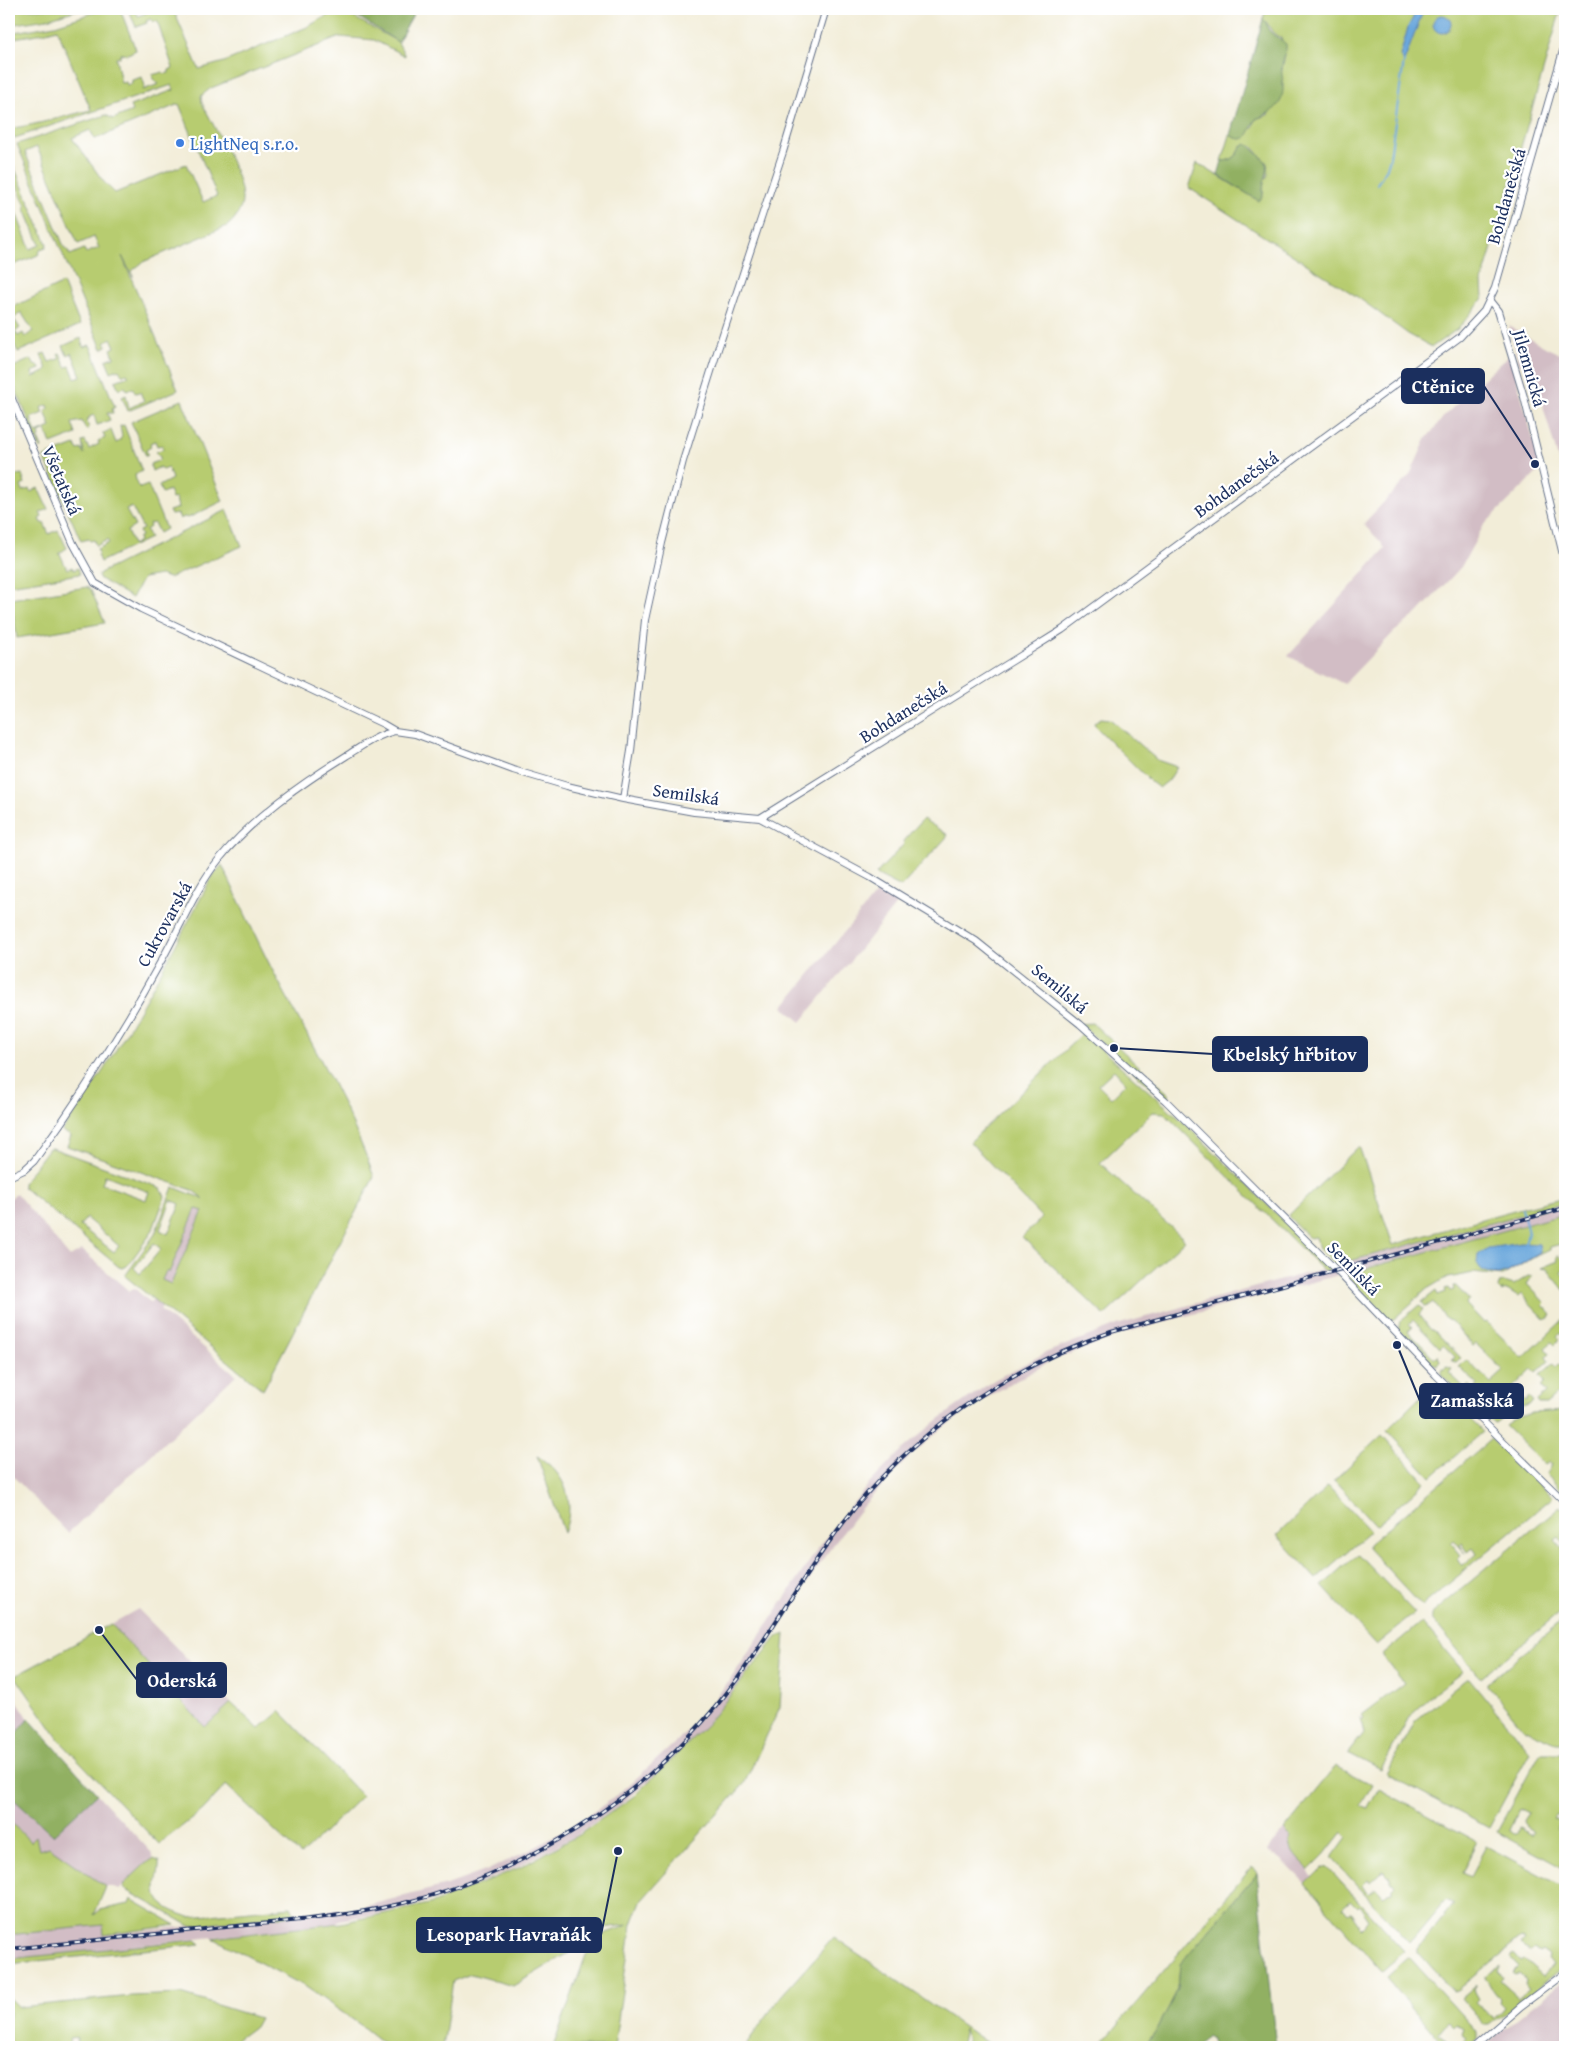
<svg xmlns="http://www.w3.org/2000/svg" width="1574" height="2056" font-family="'Gentium Book Plus',serif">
<rect width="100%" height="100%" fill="#fff"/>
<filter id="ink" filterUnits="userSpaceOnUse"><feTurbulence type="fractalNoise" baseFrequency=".02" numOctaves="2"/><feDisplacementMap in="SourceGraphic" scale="10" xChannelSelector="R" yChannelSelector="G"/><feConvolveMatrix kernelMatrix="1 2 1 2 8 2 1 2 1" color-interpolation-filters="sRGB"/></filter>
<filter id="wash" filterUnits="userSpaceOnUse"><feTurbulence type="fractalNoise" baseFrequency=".0096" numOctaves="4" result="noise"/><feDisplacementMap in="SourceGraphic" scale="20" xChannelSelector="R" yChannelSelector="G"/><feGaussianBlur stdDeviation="1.12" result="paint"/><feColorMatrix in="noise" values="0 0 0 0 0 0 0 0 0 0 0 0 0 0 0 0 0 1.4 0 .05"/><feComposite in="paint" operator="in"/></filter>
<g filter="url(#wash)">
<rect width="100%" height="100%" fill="#f2edd8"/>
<path fill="#d2bdc5" d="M1509,326L1547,348L1562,355H1565V479L1564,480L1531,364L1520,365Z
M1510,354L1541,469L1484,525L1461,567L1448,581L1417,614L1394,632L1344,684L1288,656L1385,549L1380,541L1366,527L1364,524L1366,521L1410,475L1426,439L1445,415Z
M878,891L898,902L801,1022L783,1007Z
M16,1193L70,1257L82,1250L129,1291L134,1288L151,1303L166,1271L169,1272L201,1197L207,1201L160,1310L236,1375L68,1533L9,1472V1200Z
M1565,1203V1214L1123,1333L1049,1362L984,1399L945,1426L910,1456L863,1506L825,1556L740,1683L697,1735L653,1777L617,1807L573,1837L515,1868L450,1895L383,1913L339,1920L336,1924L9,1959V1935L103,1924L105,1935L358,1908L447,1885L488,1870L530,1850L568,1829L612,1799L629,1785L678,1740L703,1714L732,1677L817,1550L840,1519L869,1484L903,1449L939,1419L994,1380L1045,1353L1120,1324Z
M138,1609L231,1703L205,1727L111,1624Z
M9,1688L29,1719L9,1741Z
M97,1794L151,1852L153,1859L148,1861L124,1884L120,1889L113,1887H106L49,1847L39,1850L36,1837L32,1842L9,1821V1795L53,1835Z
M1284,1830L1291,1837L1295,1856L1314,1876L1306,1884L1281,1859L1267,1850Z
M1565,1980V2047H1484L1520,2016Z"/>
<path fill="#b7cc70" stroke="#697e67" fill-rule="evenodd" d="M9,9H80L47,19L9,25Z
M105,9H120L136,50L126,55L125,53L120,54V57L116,58L121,83L126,82L127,85L132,83V80L142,77L145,86L143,90L159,84L153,79L152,75L163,72L164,74L169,73V70L173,68L157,21L153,22L151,19L146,21L147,23L136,27L128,9H135L138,16L146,13L144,9H173L199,69L224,62L307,27L339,9L398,42L405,56L374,40L340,37L211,88L201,96L202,103C213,125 243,176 242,200C242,210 234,221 227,226L143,262L132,271L133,277L122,256L178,390L128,411L122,397L126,395L129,408L144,401L140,392L135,393L133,388L127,390L125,387L119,389L115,381L129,376L127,373L122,375L119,369L111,372L106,360L114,357L111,349L115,347L111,338L105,342L107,346L102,349L17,144L106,115L113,119L132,111L130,106L174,90L172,85L9,140V125L13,128C40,124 65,116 91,110L57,29L43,33L9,39V33L55,25ZM179,104L217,196L203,202L186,164L115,193L104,182L72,138L90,130L95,139ZM37,147L78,244L94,237L99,248L86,253L84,249L70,255L67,249H65L25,152Z
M1266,9H1561L1482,282L1483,298L1459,328L1432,347L1408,334L1356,296L1189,188L1197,163L1259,201L1263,195L1264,181L1268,175L1267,163L1252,146L1241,147C1238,156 1232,161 1222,161L1230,135L1235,138L1253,128L1256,119L1268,115L1283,85L1281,74L1285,55L1281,38C1268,32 1272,26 1263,19Z
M9,155L47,244L46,247L41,249L38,255L9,267V194L30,249L40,245L24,207L26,206L9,169Z
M63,283L80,325L18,352L13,342L9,343V334L11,333L9,329V309ZM21,312L33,331L25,337L23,333L18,336L15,332L20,328L14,319Z
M81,338L83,347L90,345L115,407L112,409L113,413H107L110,420L97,425L94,415L89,417V419L86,420L89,428L86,430L82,421L72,423L76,434L51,444L46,430L39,433L40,437L38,438L42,448H40L9,373V369L31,359L35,366L38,365L40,369L32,372L33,377L45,372L47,369L41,355L45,353L49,362L60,359L58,354L60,353L66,367L70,366L75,378L81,376L72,353L67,355L63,346ZM48,405L49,409L45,411L51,427L36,433L31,418L43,413L41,408Z
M182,400L223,501L188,518L184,517L180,519L178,514L171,515L169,511L178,508L176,498L172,499L169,490L162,493L159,486L172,479L168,468L162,470L160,467L152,471L150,464L160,460V457L156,452L163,449L162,445L157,446L155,441L150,443L151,447L146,450L148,455L146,456L131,422Z
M124,425L142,471L135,475L137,485L140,488L148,485L166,529L159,533L154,523L149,524L150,527L146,530L150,538L100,562L97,555L99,553L97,549L109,543L107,540L96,546L94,540L90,541L89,539L81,541L44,457L75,445L78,450L81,449L84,454L82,442L85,441L89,449L99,444L98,441L105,438L103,433L111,430L116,443L120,441V439L122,437L120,426ZM132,507L143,529L139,531L141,536L138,538L139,541L133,545L127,531L135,526L126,510Z
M9,465L11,476L22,474L25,484L21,486L23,491L29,489L31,492L38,488L48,509L40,513L42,517L39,519L41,523H44L49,534L58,530L67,548L58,554H60L67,569L72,567L74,570L78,568L80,574L9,585V551L13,550L12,543L13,542L12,538H9V507L11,506L9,503Z
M227,510L242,546L169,578L160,575L143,578L132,598L100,579L98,576L100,573Z
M87,587L91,590L105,623L17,638L11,599Z
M1101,718L1110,719L1157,760L1177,767L1169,780L1159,788L1151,782L1096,727L1094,723Z
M923,819L948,835L946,838L901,887L876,874L904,844L903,841Z
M222,865C242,906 260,948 282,988C315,1050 351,1111 374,1177L263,1390L125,1276L155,1234L173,1187L204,1199L192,1190L67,1146L71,1136L62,1131C120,1052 166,963 212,877ZM171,1200L180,1204L168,1234L160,1230ZM196,1209L203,1211L171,1284L162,1280L166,1271L169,1273ZM154,1243L161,1249L140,1274L134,1268Z
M1092,1023L1100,1030L1170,1095L1165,1100L1080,1024Z
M1083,1033L1188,1126L1332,1269L1324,1271L1164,1113L1153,1112L1100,1163L1185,1240L1106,1314L1104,1315L1022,1237L1042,1218L970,1142ZM1114,1070L1126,1083L1111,1098L1098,1085Z
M1359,1146L1393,1245C1450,1228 1507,1211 1565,1197V1203L1335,1265L1319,1249L1316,1237L1309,1238L1288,1216Z
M49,1148H52L161,1188L165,1197L152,1232L128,1265L122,1268L119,1267L23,1187V1183ZM105,1175L149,1192L146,1200L102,1184ZM86,1218L119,1246L114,1252L80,1226Z
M1565,1214V1243L1550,1247V1250L1540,1254L1502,1276L1472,1273L1444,1279L1427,1289L1394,1319L1387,1320L1346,1274Z
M1559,1256L1565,1261V1269L1562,1273L1565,1276V1291L1547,1269L1541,1268L1558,1261L1557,1257Z
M1528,1276L1532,1277L1527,1284L1545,1303L1543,1305L1552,1315L1546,1320L1521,1294L1518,1297L1507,1290L1501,1292L1503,1289L1500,1291L1498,1288L1499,1283L1504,1282L1514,1285Z
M1453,1286H1456L1469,1300L1466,1304L1484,1323L1486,1322L1523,1358L1565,1318V1338L1561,1333L1557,1337L1560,1340L1555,1345L1552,1342L1545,1348L1549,1353L1546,1356L1549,1361L1536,1373L1532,1369L1513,1387L1525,1401L1529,1397L1533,1402L1529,1405L1522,1407L1520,1403L1506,1410L1508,1414L1496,1423L1490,1421L1442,1376V1370L1447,1367L1452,1369L1449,1373L1465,1388L1469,1385L1474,1389L1478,1385L1459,1367L1466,1360L1491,1383L1504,1371L1476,1344L1473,1346L1451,1321L1447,1320L1433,1302L1426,1307L1422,1302L1436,1291L1438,1295L1446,1292L1445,1289L1448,1288L1450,1291L1454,1290Z
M1419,1305L1423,1309L1419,1314L1430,1329L1437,1333L1461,1358L1456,1362L1452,1361L1455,1357L1443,1345L1440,1348L1413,1320L1409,1324L1412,1327L1408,1331L1434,1358L1437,1355L1440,1360L1438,1365L1430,1363L1424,1354L1425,1352L1411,1337L1409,1339L1398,1330L1400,1321Z
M1553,1364L1556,1367L1559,1364L1565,1369V1379L1559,1385L1562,1390L1546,1404H1539L1537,1401L1546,1393L1541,1386L1545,1382L1540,1375Z
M1434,1383L1483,1432L1431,1477L1387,1430Z
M1565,1411V1478L1564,1477L1560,1481L1564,1485L1565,1483V1494L1546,1474L1551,1465L1548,1461L1544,1464L1505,1426L1516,1418L1531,1413Z
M1382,1435L1425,1482L1376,1526L1334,1480Z
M1491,1439L1553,1497L1422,1606L1368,1548V1545ZM1454,1540L1466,1554L1460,1545L1462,1543L1468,1552L1473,1548L1477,1554L1462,1567L1457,1559L1461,1555L1451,1543Z
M537,1456C566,1473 576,1502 564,1533Z
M1328,1486L1370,1531L1316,1579L1277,1535Z
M1560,1506L1565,1512V1530L1562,1535L1565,1538V1545L1559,1537L1555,1540L1563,1549L1565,1547V1558L1560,1563L1565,1569V1587L1561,1590L1565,1595V1609L1481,1678L1432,1619V1614Z
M1358,1554L1415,1613L1376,1645L1322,1586Z
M1565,1619L1564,1628L1565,1630V1743H1556L1524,1729L1487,1685V1683Z
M1420,1623L1423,1624L1462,1670L1461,1673L1437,1691L1409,1717L1381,1770L1348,1753L1364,1733L1360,1717L1362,1720L1364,1718L1362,1715L1404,1683L1382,1655Z
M111,1624L205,1727L231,1703L259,1729L280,1711L362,1796L301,1855L226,1785L203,1810L159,1844L60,1741L15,1676Z
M785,1633L780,1707L744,1784L641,1901L632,1924L614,2047H553L586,1955L604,1934L628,1925L595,1929L574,1950L513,1986L471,1974L453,1981L443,2047H388L359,2024L306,1987L213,1938L341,1923L433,1903L521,1867L580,1834L634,1796L707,1724L777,1637Z
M1469,1678L1530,1752L1489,1828L1387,1774L1415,1721L1466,1679Z
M1540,1753H1565V1810L1563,1814L1565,1818L1556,1813L1553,1817L1561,1821L1557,1829L1562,1831L1565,1826V1859L1561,1867L1497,1832ZM1519,1809L1529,1814L1523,1823L1526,1827L1533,1831L1531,1835L1519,1828L1517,1834H1514L1509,1830Z
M1336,1766L1372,1785L1361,1805L1368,1808L1379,1789L1477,1842L1462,1872L1470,1876L1486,1846L1565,1888V1966L1490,2025H1484L1461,1998L1476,1985L1473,1990L1478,1999L1475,2002L1494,2019L1504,2007L1499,2002L1500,1999C1492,1992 1491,1985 1485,1978L1501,1965L1499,1971L1503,1978L1500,1981L1519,1998L1529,1986L1524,1982L1525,1978L1518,1972L1515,1974L1512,1972L1518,1966L1510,1957L1514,1954L1521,1962L1524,1960L1543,1977L1553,1964L1548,1960L1549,1956L1542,1951L1539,1953L1534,1949L1531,1952L1521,1945L1525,1940L1521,1938L1458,1990L1453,1991L1418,1952V1949L1454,1904L1446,1900L1410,1943L1333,1859V1856L1347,1837L1342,1832L1324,1855L1309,1870C1300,1860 1287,1852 1291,1837L1284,1830ZM1383,1871L1388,1876L1391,1877V1880L1395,1885L1392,1888V1892L1387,1893L1383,1896L1376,1888L1369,1894L1362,1886L1368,1880L1371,1882Z
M9,1821L31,1842L36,1837L39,1850L49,1847L106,1887L94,1915L100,1910L129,1904L131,1899L176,1925L104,1935L103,1925L9,1935Z
M153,1859L159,1861C160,1871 156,1879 156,1889C155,1906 177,1913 190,1917L291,1907L295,1915L190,1926L123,1888L124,1884L145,1864Z
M1252,1867L1257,1873L1180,1964L1178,1989L1158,2028L1144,2047H1099Z
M1323,1867L1328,1868L1404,1951L1381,1971L1306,1884ZM1350,1900L1357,1907L1359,1905L1369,1920L1361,1928L1350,1912L1348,1914L1342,1907Z
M834,1937L993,2047H968L964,2029L960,2047H744L781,1996Z
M196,1940L201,1944L9,1964V1959Z
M1407,1958H1410L1477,2032V2039L1467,2047H1460L1467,2038L1462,2034L1464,2029L1455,2025L1453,2027L1448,2022L1438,2034L1455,2047H1445L1386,1977Z
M181,1994L259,2018L254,2027L227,2047H78L77,2037L69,2038L70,2047H9V1997L19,2007L132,1996Z"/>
<path fill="#91b062" stroke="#567060" d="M346,9H416L398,42Z
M1263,19C1268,23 1266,25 1269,30C1273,36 1281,39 1286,44C1287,53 1282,60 1282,68C1281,74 1283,78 1283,84C1284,106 1274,111 1256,119C1249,129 1249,147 1230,135Z
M1246,144C1251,146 1252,148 1255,151C1269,164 1270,165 1264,182C1262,190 1265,195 1259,201L1218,175L1222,161C1232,161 1238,156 1241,147Z
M29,1719L97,1794L53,1835L9,1795V1741Z
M1257,1873L1276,2047H1213L1212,2039L1206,2035L1197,2047H1144L1158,2028L1178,1989L1180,1964Z"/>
<path fill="#6ba7dc" stroke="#436b9d" d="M1415,9H1429L1422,14L1404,62L1400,56L1408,27L1415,14Z
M1433 24a9 9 0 1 1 18 0a9 9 0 1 1-18 0Z
M1521,1243L1539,1244L1540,1253L1508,1272L1498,1275L1482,1271L1477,1263L1478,1255L1488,1248Z"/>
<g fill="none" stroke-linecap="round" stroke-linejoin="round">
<path stroke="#6ba7dc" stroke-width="2" d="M1377,184L1387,168L1390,157L1404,61
M1522,1209L1528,1233L1525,1245"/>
</g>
</g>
<g filter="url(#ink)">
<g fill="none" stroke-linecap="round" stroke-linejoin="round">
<defs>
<path id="minor" d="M1490,301L1498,311L1524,397L1565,563
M9,392L73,543L95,583L141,609L383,724L395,731
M623,799L631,751L645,620L662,543L683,461L718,349L783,152L826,9
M760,818L1062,630L1460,337L1484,311L1495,288L1565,44
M9,1177L24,1170L34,1161C80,1098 122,1032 160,963C179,930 196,887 220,858C254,817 301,784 346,756C359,748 371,739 385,734L395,731L415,734L513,770L567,786L623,799L694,812L760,818L870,877L976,941L1080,1024L1166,1101L1336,1270L1436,1375L1565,1502
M1474,2047L1521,2006L1565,1973"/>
</defs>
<use href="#minor" stroke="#667289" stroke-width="8"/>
<use href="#minor" stroke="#fff" stroke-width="6"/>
<defs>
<path id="rail" d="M9,1949C77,1942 146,1935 215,1928C270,1923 326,1919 381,1908C472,1890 560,1847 632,1789C672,1757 708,1719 738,1678C774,1627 805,1573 843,1523C911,1433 1005,1369 1111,1332L1565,1208"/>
</defs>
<use href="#rail" stroke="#1b2f5e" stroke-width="4"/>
<use href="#rail" stroke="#fff" stroke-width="2" stroke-dasharray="5.5" stroke-linecap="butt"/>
</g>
</g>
<circle fill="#3f7fe0" stroke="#fff" stroke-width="2" cx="180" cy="143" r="5"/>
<g text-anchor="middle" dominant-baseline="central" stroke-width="4.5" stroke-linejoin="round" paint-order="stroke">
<g font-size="18" fill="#366cbe" stroke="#fff" text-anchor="start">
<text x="190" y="143">LightNeq s.r.o.</text>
</g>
<g font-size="18" fill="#1b2f5e" stroke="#fff">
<text transform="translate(1506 196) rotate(-74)">Bohdanečská</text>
<text transform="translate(1530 368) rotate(74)">Jilemnická</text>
<text transform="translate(62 480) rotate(67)">Všetatská</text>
<text transform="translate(1236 484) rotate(-36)">Bohdanečská</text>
<text transform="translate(903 712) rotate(-32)">Bohdanečská</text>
<text transform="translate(686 794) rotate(8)">Semilská</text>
<text transform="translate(164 924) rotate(-61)">Cukrovarská</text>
<text transform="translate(1060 988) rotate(40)">Semilská</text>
<text transform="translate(1354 1268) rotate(46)">Semilská</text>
</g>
</g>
<path fill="none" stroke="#1b2f5e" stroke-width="2" d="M1535 464L1484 386M1114 1048L1213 1054M1397 1345L1420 1401M99 1630L137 1680M618 1851L601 1935"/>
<g fill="#1b2f5e" stroke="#fff" stroke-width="2">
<circle cx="1535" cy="464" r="5"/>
<circle cx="1114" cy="1048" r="5"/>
<circle cx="1397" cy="1345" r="5"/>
<circle cx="99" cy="1630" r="5"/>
<circle cx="618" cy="1851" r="5"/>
</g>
<g fill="#1b2f5e" stroke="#1b2f5e" stroke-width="2">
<rect x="1402" y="369" width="82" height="34" rx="5"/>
<rect x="1213" y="1037" width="154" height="34" rx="5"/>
<rect x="1420" y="1384" width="103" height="34" rx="5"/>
<rect x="137" y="1663" width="89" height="34" rx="5"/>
<rect x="417" y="1918" width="184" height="34" rx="5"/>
</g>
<g font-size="19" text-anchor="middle" font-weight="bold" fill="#fff">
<text x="1443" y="393">Ctěnice</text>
<text x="1290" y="1061">Kbelský hřbitov</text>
<text x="1472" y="1407">Zamašská</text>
<text x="182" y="1687">Oderská</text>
<text x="509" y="1941">Lesopark Havraňák</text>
</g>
<rect width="1574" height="2056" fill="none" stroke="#fff" stroke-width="30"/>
</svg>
